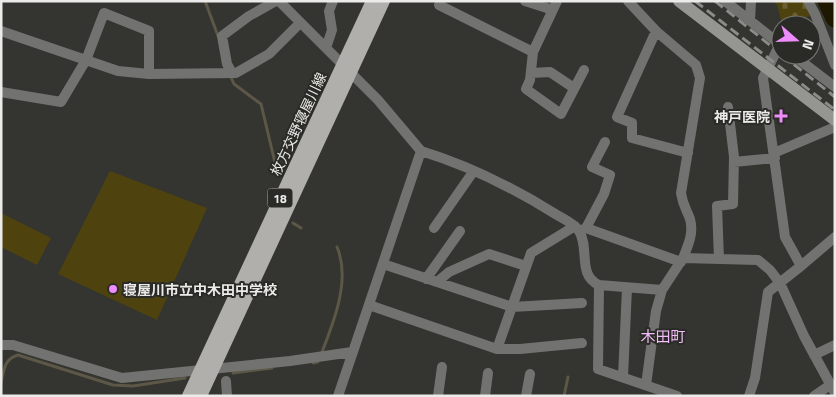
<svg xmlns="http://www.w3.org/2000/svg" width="836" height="397" font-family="'Titillium Web','Noto Sans JP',sans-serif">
<defs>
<pattern id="cemetery-stones" width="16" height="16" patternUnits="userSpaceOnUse" patternTransform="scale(1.25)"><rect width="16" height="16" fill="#4e430f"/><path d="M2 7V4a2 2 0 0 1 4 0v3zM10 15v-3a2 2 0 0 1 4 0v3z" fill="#685e32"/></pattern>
</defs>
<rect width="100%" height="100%" fill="#343430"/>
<path fill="url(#cemetery-stones)" d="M773,1H804L811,15L791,25L788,20L782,23L777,5Z"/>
<path fill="#4e430f" d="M110,171L207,208L157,320L58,274Z
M1,213L51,238L37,265L1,247Z"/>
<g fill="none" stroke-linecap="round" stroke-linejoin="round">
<path stroke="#5c5746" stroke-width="3" d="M205,1L218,36
M796,25L800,23
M230,75L234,84L261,104L277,171
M293,223L301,228
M313,363L318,362C331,329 352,282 337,247
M233,373L272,368
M1,383C4,370 4,359 18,355L113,385L133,386L185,378
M564,396L568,377"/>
<path stroke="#1e1800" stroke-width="19" d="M827,1L835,18"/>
<path stroke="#727270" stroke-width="10" d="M279,1L378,100L421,151L338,396
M525,1L553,10
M557,1L533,52L530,80L526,89L561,114L584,70
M628,1L656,31L696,65L700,78L681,193C683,206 686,208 690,219C694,233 688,246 683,258
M725,1L781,45
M808,1L815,14L835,65
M439,5L533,52
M750,21L751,1
M1,31L118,71L149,74L236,73L269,54L300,23
M656,31L617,117L632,123V138L688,153
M326,48L332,30L329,11L333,1
M793,55L835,87
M232,73L227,64L222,36L249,16L276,1
M531,73L550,72L574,88
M1,92L61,102L86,60L104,13L149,31V74
M421,151C467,165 517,190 557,215C564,219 575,224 579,231C590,249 577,275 599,285L662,290
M774,153L835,127
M734,162L775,158
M434,228L473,172
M586,228L604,194L610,175L592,167L605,142
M579,231L586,228L681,262
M719,259L717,206L733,204L734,157L728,107
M383,264L512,307L582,303
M801,266L835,237
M426,279L460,231
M437,282L449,272L489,254L526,266
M599,285L598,369L677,396
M369,305L497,349H520L582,343
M1,345H13L122,378L290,361L352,352
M497,349L531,253L575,226
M814,355L835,345
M623,377L627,288
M226,381L227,396
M646,385L656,311L662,290L683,258L758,260L770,270L780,283L804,336L835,393
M438,396L442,367
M485,396L488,373
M526,396L530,374
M749,396L755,378L768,292L801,266L785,237L763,78L780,44
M814,396L830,385"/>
<path stroke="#959592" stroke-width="12" d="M679,1L835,120"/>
<path stroke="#b0afac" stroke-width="12" d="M188,396L372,1
M201,396L384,1"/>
<path stroke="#8b8b88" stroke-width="3" stroke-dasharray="10 5" stroke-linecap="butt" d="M695,1L835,110
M715,1L781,54
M782,55L835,97"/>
</g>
<g fill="#ed8cfa" stroke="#2a2a26" stroke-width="2">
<path d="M778.5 108.5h5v5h5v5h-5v5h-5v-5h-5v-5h5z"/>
<circle cx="113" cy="289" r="5"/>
</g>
<g text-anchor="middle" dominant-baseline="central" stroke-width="4" stroke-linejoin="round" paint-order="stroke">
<rect fill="#2a2a26" stroke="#b2b1ae" stroke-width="1" x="267.5" y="188.5" width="25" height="19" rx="4"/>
<g font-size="12" font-weight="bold" fill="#ecebe9">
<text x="280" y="198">18</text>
</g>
<g font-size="14" font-weight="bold" fill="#ecebe9" stroke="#2a2a26" text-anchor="end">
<text x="770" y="116">神戸医院</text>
<text x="123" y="289" text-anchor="start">寝屋川市立中木田中学校</text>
</g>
<g font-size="14" fill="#ecebe9" stroke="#2a2a26">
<text transform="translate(298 124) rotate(-65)">枚方交野寝屋川線</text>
</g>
<g font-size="15" fill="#f1bcf8" stroke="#2a2a26">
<text x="663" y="336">木田町</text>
</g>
</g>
<rect width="836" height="397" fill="none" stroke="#ecebe9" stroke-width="5"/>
<g transform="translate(796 40) rotate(110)"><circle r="24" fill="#2a2a26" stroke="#787774"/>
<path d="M0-4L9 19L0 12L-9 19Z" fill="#ed8cfa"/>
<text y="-8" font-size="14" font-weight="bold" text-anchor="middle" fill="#ecebe9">N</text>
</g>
</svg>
